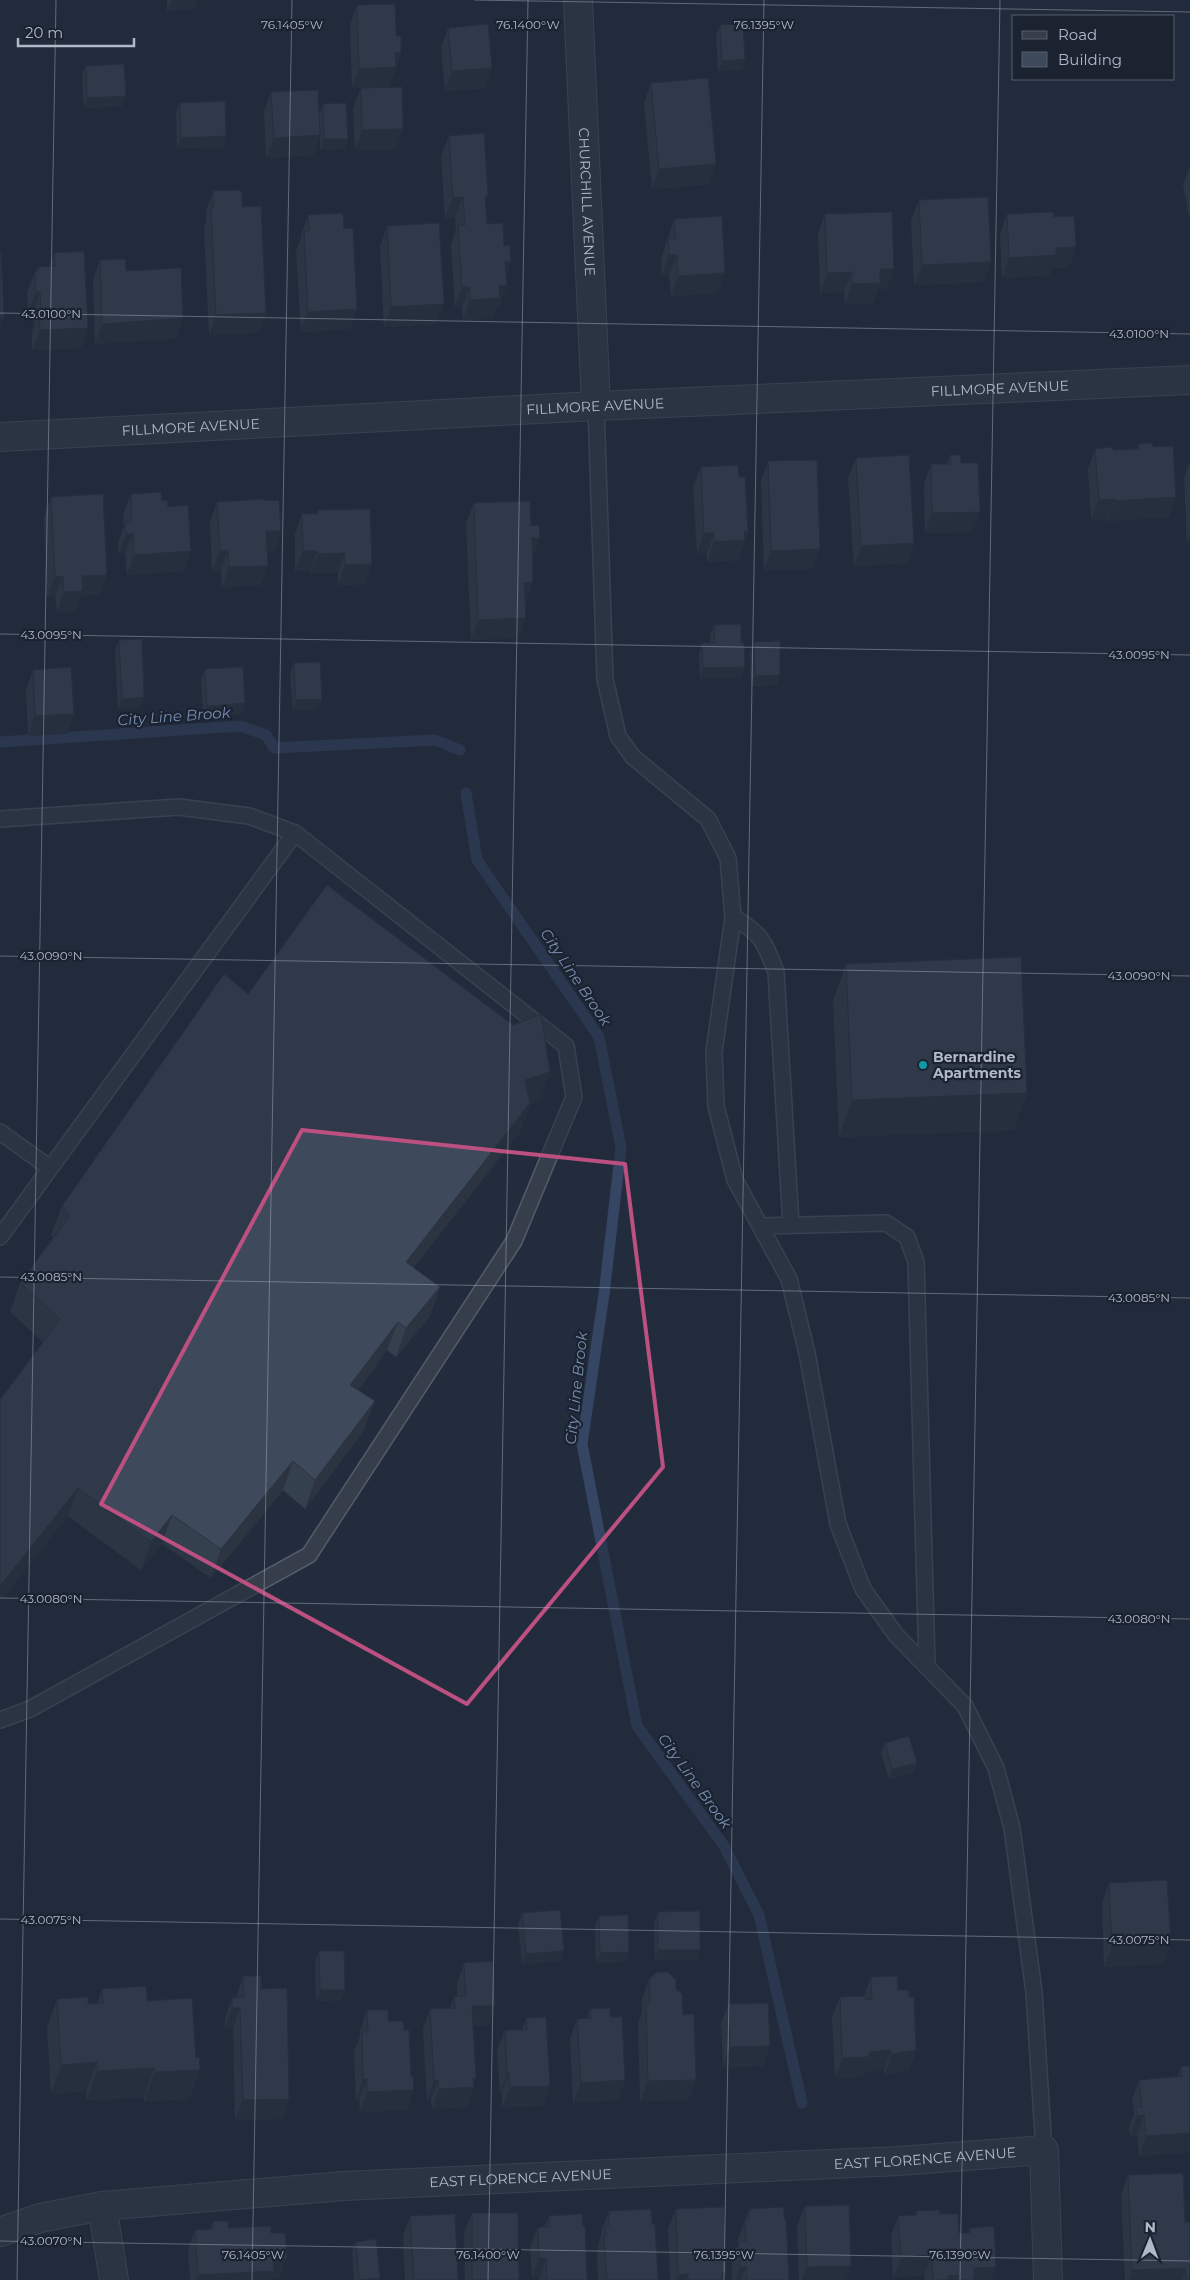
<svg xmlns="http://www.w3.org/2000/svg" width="1190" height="2280" font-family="Montserrat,sans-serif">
<rect width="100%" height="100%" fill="#222c3c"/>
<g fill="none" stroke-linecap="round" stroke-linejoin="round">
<path stroke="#354664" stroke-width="11" d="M0,742L240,726L266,735L274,748L435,740L460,750
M466,793L477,860L599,1037L621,1148L604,1294L582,1444L637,1726L724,1846L759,1915L802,2103"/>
<defs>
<path id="lane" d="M596,406L605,679L618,736L633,757L708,819L728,858L733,917L714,1052L716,1106L735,1180L789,1279L807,1353L838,1524L863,1589L896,1635L965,1706L996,1768L1012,1828L1034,1992L1044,2150
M0,819L179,807L249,816L295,833L566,1046L574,1097L514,1241L309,1555L30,1709L0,1720
M733,917C762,934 764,941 776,972L791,1225
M0,1132L50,1168
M760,1226L886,1223L907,1237L916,1262L927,1666
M0,1237L295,833"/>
<g id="street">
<path id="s1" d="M578,0L596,406"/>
<path id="s2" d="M0,437L596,406L1190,380"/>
<path d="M102,2206L114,2280"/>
<path id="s3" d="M0,2232L40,2218L102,2206L344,2186L898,2161L1044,2150L1048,2280"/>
</g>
</defs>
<use href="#lane" stroke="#545c6a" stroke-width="18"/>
<use href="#street" stroke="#545c6a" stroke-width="30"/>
<use href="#lane" stroke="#363e4c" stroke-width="15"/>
<use href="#street" stroke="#363e4c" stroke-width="28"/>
</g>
<path fill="#35404f" d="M167,0H197L194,9L167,11Z
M357,5L396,36L401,53L389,87L403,129L396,149L355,150L353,108L361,88H352L350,25Z
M720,25L745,59L742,70L718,71L716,36Z
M448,28L485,88L445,91L441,48Z
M86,66L126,96L122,106L84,108L82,76Z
M651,83L709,184L652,189L644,103Z
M271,92L319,114L323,104L348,139L344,149L320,150V136L313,155L266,158L264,112Z
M180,103L223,147L177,148L176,113Z
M449,136L485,203L487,224L504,246L511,261L506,275L500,305H497L493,318L463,320L462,307H455L451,245L456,229L455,217L445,218L441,156Z
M1190,165V220L1183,185Z
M213,191L242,207L259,333L209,335L204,228L206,222V211Z
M919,200L984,282L914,285L911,220Z
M825,214L886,289H878L873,303L845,304L844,292L820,293L818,233Z
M1007,214L1054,217L1076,247L1069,267L1051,268L1049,275L1002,278L1000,234Z
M308,215L344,229L357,309L350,329L301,332L296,251L301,238V235Z
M674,219L725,273L718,293L671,296L669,275H662L661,259Z
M387,226L436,324L384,327L380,246Z
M54,253L81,348L32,350V332L34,327L33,312H28L27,292L35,272L36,271L38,267H49Z
M100,260L126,271L183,318L176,338L95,344L93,280Z
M1139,444L1153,447L1169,517L1107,521V519L1091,520L1088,469L1095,449L1113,450L1137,449Z
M950,455L961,463L980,512L972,532L925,533L924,484L931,464H947Z
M856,458L914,543L907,563L854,566L848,478Z
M1190,460V542L1187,543L1184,478Z
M768,461L813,569L764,570L761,481Z
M701,467L739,477L748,532L738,560L707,562V553H697L693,487Z
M131,494L162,501L168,507L184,571L127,575L125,554H119L118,543L124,526L123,514Z
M51,497L99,595H81L75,611L57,612L55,596L47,597L44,517Z
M265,501L281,531L274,551H267L268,566L261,585L222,587L221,570L212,571L210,522L217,502Z
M474,503L532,558L526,602H525L526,618L518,638L471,640L466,523Z
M318,510L365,584L338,585V573H310V571H295V534L302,514H316Z
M714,625L741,643L745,667L741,677L700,679L699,654L702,643H710V635Z
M119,640L141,707L118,709L115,650Z
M754,642L777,685L751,686L750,652Z
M294,663L322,699L318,709L293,711L290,673Z
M205,669L245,703L241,714L203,716L201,680Z
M33,670L74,714L67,734L28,736L26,690Z
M846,964L1027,1093L1013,1130L839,1137L833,1001Z
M248,994L550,1072L540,1101L530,1104L520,1132L413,1268L440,1287L430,1316L396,1357L387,1350L358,1390L364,1430L305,1509L283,1490L211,1578L162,1544L141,1570L68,1516L0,1602V1400L43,1342L10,1312L20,1283L54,1238L51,1235L62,1206Z
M885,1743L917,1763L913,1773L889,1779L881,1753Z
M1109,1883L1163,1964L1104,1967L1102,1903Z
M658,1912L700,1950L697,1960H655L654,1922Z
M522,1913L564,1951L560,1961L522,1964L518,1923Z
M599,1916L625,1962L596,1963L595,1926Z
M319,1951L345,1990L341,2000L316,2001L315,1962Z
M464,1963L495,2006L488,2026H473L474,2084L467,2107L432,2109L431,2100H427L423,2029L430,2009L450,2008L454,1997L457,1996V1983Z
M243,1976L261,1989L282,2119L235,2120L233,2028H225V2018L232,1998H236Z
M871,1977L898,1990L909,1997L916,2050L909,2070L885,2074L884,2070L864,2072L862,2077L835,2078L832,2017L840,1997L864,1996Z
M649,1979L676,1989L683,2015L696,2080L688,2100L640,2101L638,2023L642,2012V1999Z
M102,1989L147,2001L190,2099L144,2101V2097L87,2100L86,2091L51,2094L47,2028L57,1999L88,2004H97Z
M728,2004L763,2066L723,2067L721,2024Z
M590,2009L610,2017L618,2100L573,2103L570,2039L577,2019L587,2018Z
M367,2010L388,2021L407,2110L360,2112L359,2099L356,2100L354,2052L360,2036V2030Z
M526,2018L550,2086L543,2106L502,2107V2093H500L497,2050L505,2030H522Z
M1181,2066H1190V2152L1139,2156L1137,2135L1130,2136L1129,2127L1134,2114L1132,2100L1139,2080L1178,2076Z
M1128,2175L1185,2223L1190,2280H1125L1121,2195Z
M805,2206L846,2280H799L797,2226Z
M676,2209L726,2273L723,2280H670L668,2229Z
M749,2209L784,2219L789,2280H732V2262L738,2244V2239Z
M609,2211L652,2224L658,2280H598L597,2256L598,2251V2246L601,2236V2231Z
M916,2211L939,2214L959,2233H968L970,2228L991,2280H925L924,2275L893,2277L891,2236L898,2216L915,2215Z
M472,2213L519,2280H465L464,2233Z
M410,2216L458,2280H405L403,2236Z
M549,2216L587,2280H539V2278H532L530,2247L538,2227H544Z
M213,2221L228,2228L271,2233L279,2278L271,2279L270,2280H190L188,2250L195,2230H210Z
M356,2242L379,2280H354L352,2252Z"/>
<path fill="#2b3440" d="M172,0H197L194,9L167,11Z
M395,53H401L389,87L352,88L359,69Z
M745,59L742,70L718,71L722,61Z
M492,68L485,88L445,91L452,71Z
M126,96L122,106L84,108L87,98Z
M403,129L396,149L355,150L362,130Z
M320,135L313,155L266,158L274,138Z
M226,136L223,147L177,148L181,138Z
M324,139H348L344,149L320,150Z
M716,164L709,184L652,189L659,169Z
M485,196H488L481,216Z
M463,197L455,217L445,218L453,198Z
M1076,247L1069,267L1051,268L1049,275L1002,278L1009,258L1056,248Z
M669,255H677L669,275H662Z
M511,261L504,281L505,262Z
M991,262L984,282L914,285L922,265Z
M880,269H894L886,289H878L873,303L845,304L852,284Z
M852,272L844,292L820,293L827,273Z
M725,273L718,293L671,296L678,276Z
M507,285L500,305H497L493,318L463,320L470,300L499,286Z
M462,287H470L462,307H455Z
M36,292H40L33,312H28Z
M444,304L436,324L384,327L391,307Z
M357,309L350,329L301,332L308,312Z
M266,313L259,333L209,335L216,315Z
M4,316L0,327V317Z
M183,318L176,338L95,344L102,324Z
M88,328L81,348L32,350L40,330Z
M1176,497L1169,517L1107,521L1115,501Z
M1115,499L1107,519L1091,520L1099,500Z
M980,512L972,532L925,533L932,513Z
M266,531H281L274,551H258Z
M744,531L748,532L738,560L707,562L714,542Z
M704,533H714L707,553H697Z
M1190,533V542L1187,543Z
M126,534H133L125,554H119Z
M532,538H540L532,558Z
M914,543L907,563L854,566L861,546Z
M820,549L813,569L764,570L771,551Z
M228,550L221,570L212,571L220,551Z
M191,551L184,571L127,575L134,555Z
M303,551H317L310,571H295Z
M345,553L338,573H310L318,554Z
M372,564L365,584L338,585L345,565Z
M268,566L261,585L222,587L229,567Z
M107,575L99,595H81L75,611L57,612L64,592L82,576Z
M63,576L55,596L47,597L55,577Z
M533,582L526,602L516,603L524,583Z
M526,618L518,638L471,640L478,620Z
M745,667L741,677L700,679L703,668Z
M780,675L777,685L751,686L755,676Z
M144,697L141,707L118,709L122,699Z
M322,699L318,709L293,711L296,700Z
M245,703L241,714L203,716L207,706Z
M74,714L67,734L28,736L35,716Z
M550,1072L540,1101L530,1104L520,1132L395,1291L406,1262L525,1080Z
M1027,1093L1013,1130L839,1137L852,1100Z
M440,1287L430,1316L396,1357L406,1328Z
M398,1322L387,1350L340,1414L350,1385Z
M375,1401L364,1430L305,1509L315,1480Z
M293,1461L283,1490L211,1578L221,1549Z
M78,1488L68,1516L0,1602V1586Z
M172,1515L162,1544L141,1570L151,1542Z
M917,1763L913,1773L889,1779L892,1769Z
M1171,1944L1163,1964L1104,1967L1112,1947Z
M658,1950H700L697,1960H655Z
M564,1951L560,1961L522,1964L526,1954Z
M629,1952L625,1962L596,1963L600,1953Z
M320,1990H345L341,2000L316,2001Z
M472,2006H495L488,2026H465Z
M232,2008H240L233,2028H225Z
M770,2046L763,2066L723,2067L730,2047Z
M891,2050L884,2070L864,2072L862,2077L835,2078L842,2058L869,2052Z
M916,2050L909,2070L885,2074L892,2054Z
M97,2062L86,2091L51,2094L61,2065Z
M154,2068L144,2097L87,2100L97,2071Z
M200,2070L190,2099L144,2101L155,2072Z
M507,2073H509L502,2093H500Z
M473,2078H476L472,2088L474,2087L467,2107L432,2109L439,2089Z
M367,2079L359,2099L356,2100L363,2080Z
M434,2080H438L431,2100H427Z
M625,2080L618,2100L573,2103L581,2083Z
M696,2080L688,2100L640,2101L648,2081Z
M550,2086L543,2106L502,2107L510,2087Z
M414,2090L407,2110L360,2112L367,2092Z
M289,2099L282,2119L235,2120L243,2100Z
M1144,2115L1137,2135L1130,2136L1137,2116Z
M1190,2133V2152L1139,2156L1146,2136Z
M932,2255L924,2275L893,2277L901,2257Z
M287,2258L279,2278L271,2279L270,2280H196L198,2275L273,2259Z
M539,2258H546L539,2278H532Z
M851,2266L846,2280H802L807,2267Z
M746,2267L741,2280H735L740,2268Z
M996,2267L991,2280H969L974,2268Z
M1186,2268L1182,2280H1129L1132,2270Z
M722,2273H726L723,2280H719Z
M688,2274L686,2280H676L678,2275Z
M959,2275L957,2280H946L948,2276Z
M380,2278L379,2280H362Z"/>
<path fill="#3e4a5c" stroke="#2b3440" d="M395,4L396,36H401V53H395L396,67L359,69L357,5Z
M488,24L492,68L452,71L448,28Z
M743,24L745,59L722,61L720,25Z
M124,64L126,96L87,98L86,66Z
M708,78L716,164L659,169L651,83Z
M402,87L403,129L362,130L361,88Z
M318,90L320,135L274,138L271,92Z
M225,101L226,136L181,138L180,103Z
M346,103L348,139H324L323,104Z
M484,133L488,196H485L487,224L503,223L504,246L510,245L511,261L505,262L507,285L499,286L500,298L470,300V287H462L458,225H465L463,197L453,198L449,136Z
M239,190L242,192V207L261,206L266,313L216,315L211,208H213V191Z
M988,197L991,262L922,265L919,200Z
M892,212L894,269H880V283L852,284V272L827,273L825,214Z
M1053,212L1054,217L1074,216L1076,247L1056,248V255L1009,258L1007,214Z
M343,213L344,229L353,228L357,309L308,312L304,231H309L308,215Z
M722,216L725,273L678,276L677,255H669L668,239H676L674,219Z
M439,223L444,304L391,307L387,226Z
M84,251L88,328L40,330L39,312H41L40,292H36L35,272L38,271V267L55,266L54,253Z
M0,252H1L4,316L0,317L1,330H0Z
M125,259L126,271L181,268L183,318L102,324L100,260Z
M1152,443L1153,447L1173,446L1176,497L1115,501V499L1099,500L1095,449L1113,447V450L1139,449V444Z
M909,455L914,543L861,546L856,458Z
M950,455H960L961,463H978L980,512L932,513L931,464H951Z
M817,460L820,549L771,551L768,461Z
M738,465L739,477H745L748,532L744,531L745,540L714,542V533H704L701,467Z
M161,492L162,501L167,500L168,507L188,505L191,551L134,555L133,534H126L125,523L132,522L131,494Z
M103,494L107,575L82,576L83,591L64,592L63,576L55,577L51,497Z
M265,499V501L279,500L281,531H266L268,566L229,567L228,550L220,551L217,502Z
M530,501L531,526L539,525L540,538H532L533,582L524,583L526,618L478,620L474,503Z
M370,509L372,564L345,565V553L318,554L317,551H303L302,514H318V510Z
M741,624V643H744L745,667L703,668L702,643H715L714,625Z
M142,639L144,697L122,699L119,640Z
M780,641V675L755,676L754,642Z
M320,662L322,699L296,700L294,663Z
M71,667L74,714L35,716L33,670Z
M243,667L245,703L207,706L205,669Z
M327,885L513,1025L541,1014L550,1072L525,1080L530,1103L406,1262L440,1287L406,1328L398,1322L350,1385L375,1401L315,1480L293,1461L221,1549L172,1515L151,1542L78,1488L0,1586V1400L60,1319L20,1283L69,1217L62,1206L224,974L248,994Z
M1021,957L1027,1093L852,1100L846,964Z
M909,1736L917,1763L892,1769L885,1743Z
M1167,1880L1171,1944L1112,1947L1109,1883Z
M560,1910L564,1951L526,1954L522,1913Z
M700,1911V1950H658V1912Z
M628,1915L629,1952L600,1953L599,1916Z
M319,1951H344L345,1990H320Z
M493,1961L495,2006H472L476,2078H473L474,2087L439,2089L438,2080H434L430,2009L455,2008L454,1997L466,1996L464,1963Z
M657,1972H668L676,1980V1989L682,1994L683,2015L694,2014L696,2080L648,2081L646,2003H650L649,1979Z
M243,1976H261V1989L287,1988L289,2099L243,2100L240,2008H232V1998L244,1997Z
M897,1976L898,1990H909V1997H914L916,2050L892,2054L891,2050L869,2052V2057L842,2058L840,1997L865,1996V2000L872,1999L871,1977Z
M146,1986L147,2001L192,1998L196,2058L199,2057L200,2070L155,2072L154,2068L97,2071V2062L61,2065L57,1999L88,1997V2004L103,2003L102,1989Z
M768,2003L770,2046L730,2047L728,2004Z
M610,2008V2017H622L625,2080L581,2083L577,2019L591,2018L590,2009Z
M367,2010H388V2021H403L404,2030H409L411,2076H413L414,2090L367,2092V2079L363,2080L362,2032H368Z
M546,2017L550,2086L510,2087L509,2073H507L505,2030H527L526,2018Z
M1181,2066H1190V2133L1146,2136L1144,2115L1137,2116L1136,2107H1142L1139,2080L1182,2076Z
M1183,2173L1185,2223L1190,2222V2278H1186V2268L1132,2270L1128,2175Z
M849,2205L851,2266L807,2267L805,2206Z
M724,2207L726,2273H722V2280H688V2274L678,2275L676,2209Z
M784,2207V2219H786L789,2280H747L746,2267L740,2268L739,2242L746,2241L745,2219L749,2220V2209Z
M651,2209L652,2224H655L658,2280H607L604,2236H606L605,2226L609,2225V2211Z
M940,2210L939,2214H958L959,2233H970V2228L994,2226L996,2267L974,2268V2280H960L959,2275L948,2276V2280H933L932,2255L901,2257L898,2216L917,2215L916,2211Z
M472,2213H518L519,2280H472Z
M455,2214L458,2280H414L410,2216Z
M582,2214L583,2226H585L587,2280H547L546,2258H539L538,2227H549V2216Z
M213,2221H228V2228L271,2226V2233H285L287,2258L273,2259L274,2271L198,2275L195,2230L213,2229Z
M376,2239L380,2278L359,2280L356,2242Z"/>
<path d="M0 0H1190V2280H0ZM302,1130L625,1164L663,1467L467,1704L101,1504Z" fill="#222c3c" fill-opacity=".55" fill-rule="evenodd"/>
<path fill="none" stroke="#bc5081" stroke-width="4" stroke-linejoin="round" d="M302,1130L625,1164L663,1467L467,1704L101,1504Z"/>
<path fill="none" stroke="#b1b9c8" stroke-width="1" stroke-opacity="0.45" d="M474,0L1190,12M0,313L1190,334M0,634L1190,655M0,956L1190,976M0,1277L1190,1298M0,1598L1190,1619M0,1919L1190,1940M0,2241L1190,2261M17,2280L56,0M252,2280L292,0M488,2280L528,0M724,2280L764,0M960,2280L1000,0"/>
<circle fill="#0f9aa8" stroke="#1b2331" stroke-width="2" cx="923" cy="1065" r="5"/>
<g text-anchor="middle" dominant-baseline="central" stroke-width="4.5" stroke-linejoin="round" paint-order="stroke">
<g font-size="14" fill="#b1b9c8" stroke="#1b2331">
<text stroke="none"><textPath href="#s1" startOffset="202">CHURCHILL AVENUE</textPath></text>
<text stroke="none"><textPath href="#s2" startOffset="1001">FILLMORE AVENUE</textPath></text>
<text stroke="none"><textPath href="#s2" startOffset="596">FILLMORE AVENUE</textPath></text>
<text stroke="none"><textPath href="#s2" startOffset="191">FILLMORE AVENUE</textPath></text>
<text stroke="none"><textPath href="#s3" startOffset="930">EAST FLORENCE AVENUE</textPath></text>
<text stroke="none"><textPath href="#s3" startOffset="525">EAST FLORENCE AVENUE</textPath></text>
</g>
<g font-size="14" font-weight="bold" fill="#b1b9c8" stroke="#1b2331" text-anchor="start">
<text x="933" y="1057">Bernardine<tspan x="933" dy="16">Apartments</tspan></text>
</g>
<g font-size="15" font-style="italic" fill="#788eb1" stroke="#1b2331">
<text transform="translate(174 716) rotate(-4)">City Line Brook</text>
<text transform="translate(576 977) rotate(56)">City Line Brook</text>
<text transform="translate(576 1388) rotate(-84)">City Line Brook</text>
<text transform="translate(695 1781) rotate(54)">City Line Brook</text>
</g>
</g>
<g font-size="12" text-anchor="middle" fill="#b1b9c8" stroke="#1b2331" stroke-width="4.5" stroke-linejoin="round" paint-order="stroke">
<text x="292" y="29">76.1405°W</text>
<text x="528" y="29">76.1400°W</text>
<text x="764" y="29">76.1395°W</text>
<text x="51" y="318">43.0100°N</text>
<text x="1139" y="338">43.0100°N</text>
<text x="51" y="639">43.0095°N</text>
<text x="1139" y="659">43.0095°N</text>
<text x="51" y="960">43.0090°N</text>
<text x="1139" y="980">43.0090°N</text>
<text x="51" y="1281">43.0085°N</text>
<text x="1139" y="1302">43.0085°N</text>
<text x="51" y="1603">43.0080°N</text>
<text x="1139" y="1623">43.0080°N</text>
<text x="51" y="1924">43.0075°N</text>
<text x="1139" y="1944">43.0075°N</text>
<text x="51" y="2245">43.0070°N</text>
<text x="253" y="2259">76.1405°W</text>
<text x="488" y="2259">76.1400°W</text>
<text x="724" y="2259">76.1395°W</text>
<text x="960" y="2259">76.1390°W</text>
</g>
<rect x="1012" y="15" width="162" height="65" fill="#1b2331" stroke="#575f6d"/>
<rect x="1022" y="31" width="25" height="8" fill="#363e4c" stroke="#575f6d"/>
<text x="1058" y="40" font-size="15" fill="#b1b9c8">Road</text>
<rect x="1022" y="52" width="25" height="15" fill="#3e4a5c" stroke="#575f6d"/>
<text x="1058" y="65" font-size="15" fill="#b1b9c8">Building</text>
<g transform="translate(1150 2240) rotate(1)" stroke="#1b2331" stroke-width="4" paint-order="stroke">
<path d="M0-4L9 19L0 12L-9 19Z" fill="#b1b9c8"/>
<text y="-8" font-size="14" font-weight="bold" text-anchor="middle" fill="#b1b9c8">N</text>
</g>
<path d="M18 38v8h116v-8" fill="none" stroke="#b1b9c8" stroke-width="2.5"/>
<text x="25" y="38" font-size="15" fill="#b1b9c8" stroke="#1b2331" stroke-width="4" paint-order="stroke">20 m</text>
</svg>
